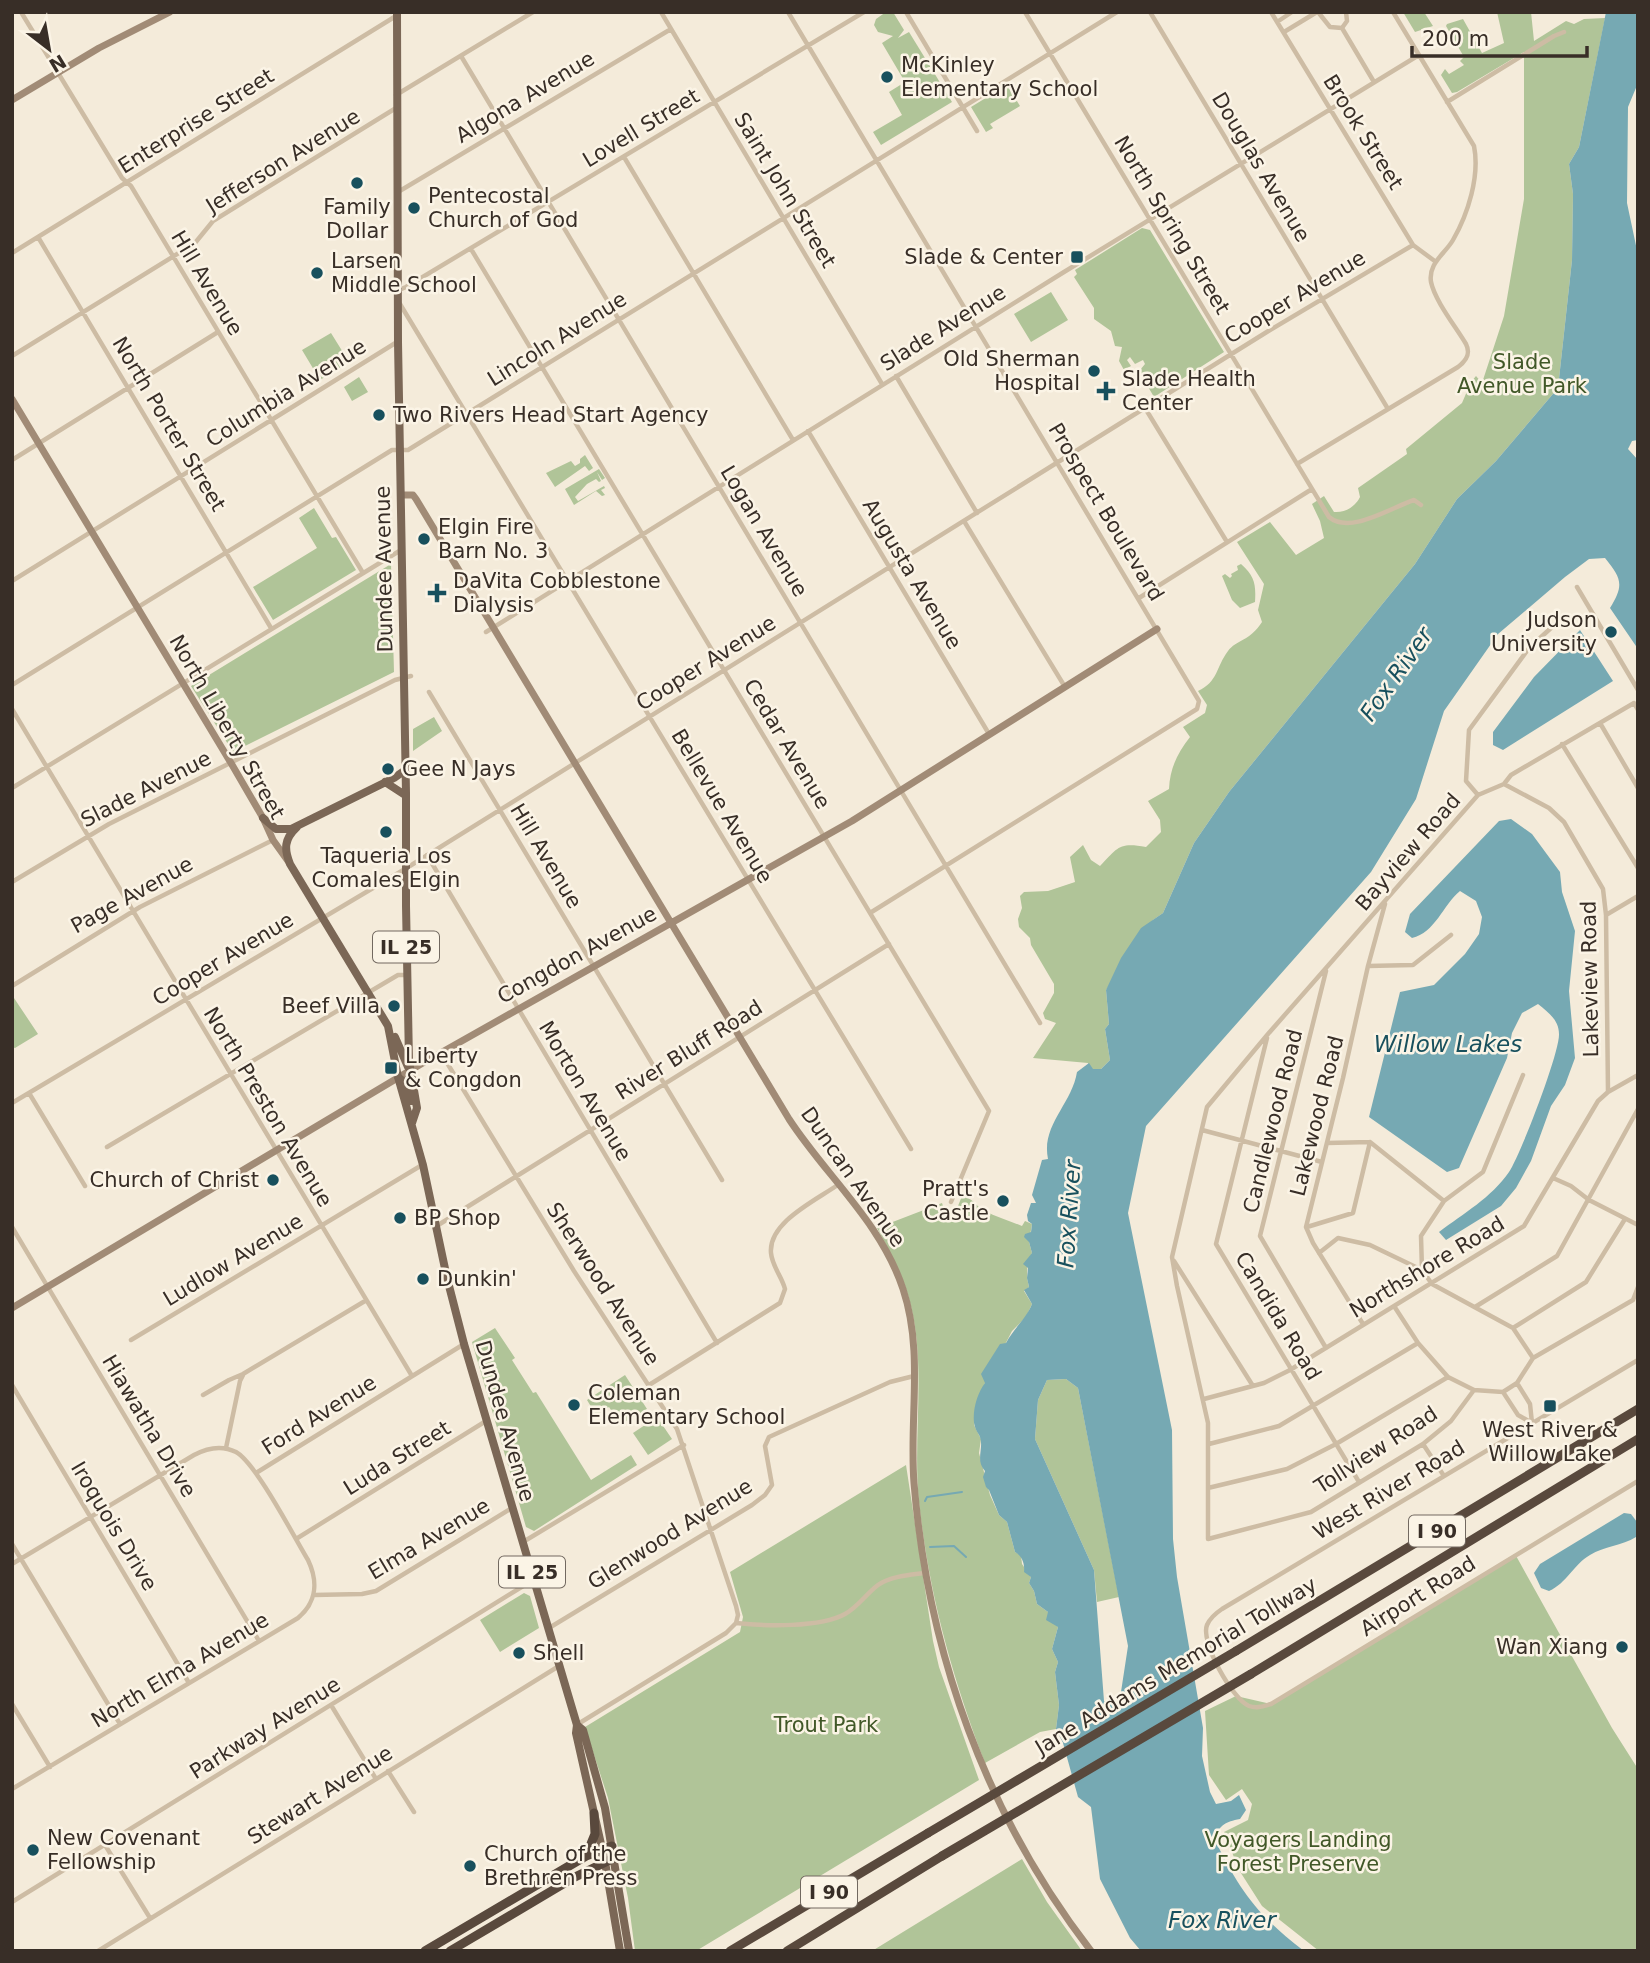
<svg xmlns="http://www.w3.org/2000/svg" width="1650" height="1963" font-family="'DejaVu Sans',sans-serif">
<rect width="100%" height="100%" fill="#f4ebda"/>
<path fill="#b0c498" d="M886,12H893L904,30L898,38L909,32L952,102L881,145L873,132L902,115L889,92L905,82L882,43L893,36L878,32L874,25L876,19Z
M1403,12H1424L1433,26L1415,32Z
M1497,12H1531L1534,41L1566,21L1574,24L1584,19L1605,18L1579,147L1569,164L1573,194L1572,260L1558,388L1496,461L1457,499L1415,564L1229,792L1194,843L1163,913L1153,920L1106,990L1109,1024L1105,1029L1110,1060L1101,1069H1092L1088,1063L1033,1058L1056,1023L1045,1019L1043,1013L1054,993V984L1031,945L1030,938L1019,927L1018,919L1022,908L1020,896L1024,892L1048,891L1075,882L1070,857L1083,845L1091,860L1100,866C1118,848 1118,842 1146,847L1161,832L1160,820L1148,801L1169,789C1170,768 1177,754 1190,737L1183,727L1205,713L1207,705L1198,691C1218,682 1216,667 1228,651C1236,640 1250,641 1262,622L1258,610L1264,584L1237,542L1270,522L1296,555L1324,538L1320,521L1312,504L1324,496L1334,512C1345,513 1355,507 1360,497L1358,488L1407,454L1406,449L1462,403L1471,382L1476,376L1482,383L1504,316L1524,199V52L1457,92L1452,93L1441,75L1445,69L1449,74L1464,65L1460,61L1464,57L1446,26L1447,24L1463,19L1482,53L1504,43Z
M1007,85L1020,106L990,124L993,128L986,132L971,107Z
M1142,228L1150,230L1224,352L1154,397L1140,373V370L1145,364L1143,360L1135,364L1130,357L1127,360L1131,366L1124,370L1119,361L1122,347L1115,346L1111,331L1094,319V308L1074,277L1077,274L1075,270Z
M1051,292L1068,320L1031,342L1014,314Z
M331,333L349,362L320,380L302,350Z
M359,377L368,392L352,401L344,387Z
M585,455L593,468L589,471L585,466L555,487L546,473L571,461L575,466L580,463V459Z
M599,469L605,478L602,480L597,472L601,481L599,482L596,479L587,484L575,497L578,501L604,486L605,488L601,490L605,495L602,496L596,491L574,505L565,489Z
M314,508L332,538L336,537L356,570L273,620L253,587L317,548L299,518Z
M391,564L394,672L233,752L191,686Z
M1241,564C1255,576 1256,585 1255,602L1240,608L1232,600L1222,576L1225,574L1230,578L1232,576L1231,574L1238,570L1237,566Z
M434,717L442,731L413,751V729Z
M12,995L38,1034L15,1048L12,1047Z
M962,1196C976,1200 974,1205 985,1211C996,1217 1010,1221 1022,1226L1025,1221L1032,1224L1029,1242L1032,1253C1026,1263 1026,1276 1029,1287L1024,1291L1032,1304L1026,1317L1012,1331L985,1383L974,1425L981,1439L979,1453L990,1495L999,1515L1007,1522L1015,1552L1021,1555L1022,1564L1031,1577L1029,1583L1034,1591L1037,1604L1048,1612L1058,1627L1052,1649L1058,1662L1055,1672L1059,1705L1056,1729L1040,1732L985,1763C952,1677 929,1594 919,1502C912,1433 928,1362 908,1295C901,1271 889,1250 877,1228L942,1203L944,1209L951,1211L958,1206Z
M495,1328L515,1358L512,1360L533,1393L536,1392L591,1480L631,1455L637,1465L534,1531L526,1527L472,1342Z
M625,1375L647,1409L618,1426L617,1424L619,1422L609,1407L596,1415L587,1400Z
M1066,1379L1078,1388L1119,1597L1097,1602L1094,1570L1035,1439L1038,1400L1047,1380Z
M657,1417L672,1439L648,1455L633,1433Z
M906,1465L933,1641L939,1667L979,1780L696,1951H635L628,1898L608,1798L585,1727L740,1632L743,1617L730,1572Z
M1515,1554L1612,1728L1638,1769V1951H1319L1262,1906L1239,1870L1224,1832L1248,1820L1252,1804L1242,1789L1226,1800L1209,1775L1205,1711L1236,1696L1271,1704Z
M524,1593L530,1596L539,1628L500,1652L480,1620Z
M1022,1859L1047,1902L1082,1951H872Z"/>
<path fill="#76a9b3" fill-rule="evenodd" d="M1606,12H1638V83L1628,107L1627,203L1638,255V440L1632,441L1628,449L1638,460V649L1610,608C1624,585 1622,579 1605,558L1589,559L1565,577L1498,634L1444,711L1416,799L1371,872L1146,1126L1128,1213L1172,1430L1173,1539L1177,1577L1203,1728L1202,1756L1210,1792L1216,1804L1231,1801L1239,1795L1246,1810L1240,1819C1225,1822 1221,1824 1214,1838C1239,1890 1258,1916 1304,1951H1141L1130,1938L1100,1879L1091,1807L1078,1797L1063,1743L1056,1729L1059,1705L1055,1672L1058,1662L1052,1649L1058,1627L1046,1620L1048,1612L1037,1604L1034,1591L1029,1583L1031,1577L1024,1572C1025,1564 1022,1556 1015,1552L1007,1522L999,1515L989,1490L986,1487L983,1477L985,1471C975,1460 984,1449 980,1437C979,1434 976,1431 975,1427C971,1414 977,1393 985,1383L981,1374L1000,1344L1006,1343C1014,1328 1026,1319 1032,1304L1024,1290L1029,1287L1027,1278L1028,1268L1023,1264L1032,1253L1029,1242L1024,1237L1025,1234L1031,1232L1032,1224L1028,1221L1027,1215L1031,1203H1036L1032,1195L1042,1160L1048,1159C1041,1125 1072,1104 1077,1072L1089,1063L1093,1069H1101L1110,1060L1105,1029L1109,1024L1106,990L1121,958L1141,928L1163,913L1194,843L1229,792L1415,564L1457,499L1496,461L1558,388L1572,260L1573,194L1569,164L1579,147ZM1066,1379L1078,1388L1128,1646L1119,1705L1104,1701L1094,1570L1035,1439L1038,1400L1047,1380Z
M1580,630L1613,681L1503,750L1493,745V732L1534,677Z
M1511,819L1532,834L1560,872L1562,892L1575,931L1569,991L1575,1058L1565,1085L1551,1106L1531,1161L1516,1188L1501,1206L1446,1240L1439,1232C1464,1213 1491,1198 1509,1172C1520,1156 1560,1052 1559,1034C1559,1020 1548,1012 1538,1004L1522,1013L1512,1033L1507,1058L1459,1168L1447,1172L1369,1117L1400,992L1434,985L1465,954L1479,934L1482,917L1476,901L1460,891C1443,905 1435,933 1412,938L1405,932L1410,914L1499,821Z
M1624,1513L1631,1514L1637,1522L1636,1537C1622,1546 1604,1546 1590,1555C1573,1565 1567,1583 1549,1591L1541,1588L1534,1573L1540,1564Z"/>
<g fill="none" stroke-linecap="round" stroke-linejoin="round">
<path stroke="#76a9b3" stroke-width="2" d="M925,1501L927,1497L962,1492
M930,1547L954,1546L966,1557"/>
<path stroke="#cdbca4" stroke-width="4.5" d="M21,12L122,178L131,186L363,573
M661,12L882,384
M788,12L1199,701L1197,709L870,913
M906,12L977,131
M1025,12L1329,517C1350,535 1392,507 1414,500L1421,505
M1150,12L1388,409
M1271,12L1413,245L1436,262
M1318,12L1330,27L1342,28
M1277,22L1292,12
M1342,28L1374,82
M1342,28L1347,21L1346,12
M1284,32L1317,12
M461,56L1040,1023
M396,95L533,12
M1447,102L1554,36L1564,32
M624,157L793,440
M398,192L671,29
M38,237L271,628
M471,249L989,1111L951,1202
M12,253L396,16
M399,290L406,287L864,12
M400,304L911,1149
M12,356L195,243L213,221L396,108
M896,376L977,513
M1145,408L1227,542
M808,431L989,734
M12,460L218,332
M1297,464L1458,367C1466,361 1471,354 1466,344C1456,327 1435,301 1431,282C1428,263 1445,254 1453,240C1468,214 1480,176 1474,146L1393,12
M964,521L1065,687
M12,581L397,342
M1577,587L1638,690
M1139,598L1312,489
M486,632L1064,272L1419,55
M12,685L392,450H408L1117,12
M429,692L722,1180
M12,709L412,1376
M1638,710L1634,703L1511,775L1504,784L1478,795L1268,1034L1207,1107L1172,1257L1177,1286L1208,1423V1539L1311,1512L1423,1444L1451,1421L1474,1390L1503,1392L1517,1383L1533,1358L1633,1300L1638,1287
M1600,723L1638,788
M1562,744L1638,868
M1504,784L1549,808L1564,822L1603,889L1606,915L1608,1092
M12,788L401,550
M1478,795L1466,781L1469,730L1529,648L1562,618
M427,855L717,1343
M12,882L109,824L395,680L411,676
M1606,915L1638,896
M1368,966L1413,965L1451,935
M12,986L140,907L273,840
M1267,1038L1216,1244L1359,1482
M441,1053L574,1271L677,1429L736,1606L738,1615L736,1623
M1523,1075L1483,1172L1444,1201L1421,1236L1422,1270L1432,1284L1513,1328L1533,1358
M29,1093L85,1186
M12,1103L405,869L1270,330L1413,245
M1202,1130L1322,1162
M1327,1143L1370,1142L1444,1201
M107,1147L398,975H407
M1553,1178L1571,1186L1589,1200L1638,1225
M12,1227L259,1641
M435,1227L889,944
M1307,1227L1353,1213L1370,1142
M1319,1253L1338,1238L1370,1245L1422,1270
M1174,1261L1253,1386
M1394,1306L1418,1343L1448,1377L1474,1390
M1475,1307L1557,1256L1638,1109
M1363,1324L1313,1243L1306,1227L1343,1078L1368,966L1385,904
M1513,1328L1586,1282L1625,1219
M131,1340L422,1165
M1326,1348L1260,1236L1326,971
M1638,1360L1222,1609C1216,1613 1210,1618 1207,1625C1200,1642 1233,1700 1249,1706C1257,1709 1264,1706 1271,1704L1638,1481
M1517,1383L1530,1404L1532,1423
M12,1385L189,1683
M649,1385L780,1303L785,1289C782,1277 772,1266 771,1253C768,1222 817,1200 839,1184
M1503,1392L1518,1415L1532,1423
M203,1395L229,1380L243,1374L365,1301
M1204,1399L1264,1383L1290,1370L1524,1226L1598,1101L1608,1092L1638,1075
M1209,1444L1279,1426L1418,1343
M1423,1444L1444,1476
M226,1448L240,1381L243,1375
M256,1473L464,1344
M1208,1488L1287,1469L1336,1444L1448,1377
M296,1539L486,1421
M523,1542L684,1445
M12,1544L120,1724
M12,1564L194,1455C207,1448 222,1445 236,1452C256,1463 294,1537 308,1560C318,1581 317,1602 298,1618L12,1789
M314,1595L362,1594L376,1591L512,1508
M549,1628L752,1505L765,1495L772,1485L765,1446L769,1437L890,1382L914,1376
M12,1704L50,1767
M331,1705L376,1779
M578,1724L726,1633L736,1623C765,1626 820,1628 845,1614C858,1607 866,1594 878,1585C891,1576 910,1575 925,1573
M388,1771L414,1812
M105,1845L150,1918
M12,1902L533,1580
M98,1951L559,1666"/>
<path stroke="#a18b76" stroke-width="7" d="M12,100L99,48L170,12
M12,399L231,763L263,818L273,840L288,861
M401,495H413L416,499L789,1119C826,1176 881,1222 903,1289C924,1352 909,1418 914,1483C928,1653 986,1815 1091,1951
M12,1308L421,1064L852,821L1157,629"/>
<path stroke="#7b6756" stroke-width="8" d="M397,12L398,342L406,793V906L409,1061L417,1108L412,1123
M385,782L405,795
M263,818L276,829H291L394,778L404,771
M297,827C284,839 284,849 290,864L388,1026L398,1077L423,1165L447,1278L464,1344L577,1725L576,1733L605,1862L620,1951
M395,1037L408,1067
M398,1077L408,1085L411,1101
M577,1725L583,1730L605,1808L629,1951"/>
<path stroke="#59493d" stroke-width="9" d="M1236,1651L1638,1409
M1251,1674L1638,1439
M586,1856L595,1834L594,1813
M425,1951L586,1856L612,1846
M450,1951L575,1877L614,1858
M730,1951L928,1833
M787,1951L942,1856"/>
<path stroke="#59493d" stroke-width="9" d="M928,1833L1236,1651
M942,1856L1251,1674"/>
</g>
<g fill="#18505d" stroke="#fbf4e6" stroke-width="2.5">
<circle cx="887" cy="77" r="7"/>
<circle cx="357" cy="183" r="7"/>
<circle cx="414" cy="208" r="7"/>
<rect x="1070" y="250" width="14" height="14" rx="3.5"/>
<circle cx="317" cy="273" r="7"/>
<circle cx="1094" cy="371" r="7"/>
<path d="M1102.5 380.5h7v7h7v7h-7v7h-7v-7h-7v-7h7z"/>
<circle cx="379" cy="415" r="7"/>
<circle cx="424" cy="539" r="7"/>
<path d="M433.5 582.5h7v7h7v7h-7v7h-7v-7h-7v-7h7z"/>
<circle cx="1611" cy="632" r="7"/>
<circle cx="388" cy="769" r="7"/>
<circle cx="386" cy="832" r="7"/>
<circle cx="394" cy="1006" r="7"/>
<rect x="384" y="1061" width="14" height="14" rx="3.5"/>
<circle cx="273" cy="1180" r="7"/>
<circle cx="1003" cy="1201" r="7"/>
<circle cx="400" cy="1218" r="7"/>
<circle cx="423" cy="1279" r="7"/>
<circle cx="574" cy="1405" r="7"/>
<rect x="1543" y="1399" width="14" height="14" rx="3.5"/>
<circle cx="1622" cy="1647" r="7"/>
<circle cx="519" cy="1653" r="7"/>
<circle cx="33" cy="1850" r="7"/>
<circle cx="470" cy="1866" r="7"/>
</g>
<g text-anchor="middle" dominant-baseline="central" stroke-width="5" stroke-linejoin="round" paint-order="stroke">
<g fill="#fbf4e6" stroke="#726960" stroke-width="2">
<rect x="373" y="931.5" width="66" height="31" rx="5"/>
<rect x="1409" y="1515.5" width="56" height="31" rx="5"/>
<rect x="499" y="1556.5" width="66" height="31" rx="5"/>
<rect x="801" y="1876.5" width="56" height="31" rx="5"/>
</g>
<g font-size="19" font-weight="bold" fill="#382e27">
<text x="406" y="947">IL 25</text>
<text x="1437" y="1531">I 90</text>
<text x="532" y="1572">IL 25</text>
<text x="829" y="1892">I 90</text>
</g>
<g font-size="21" fill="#382e27" stroke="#fbf4e6" text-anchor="start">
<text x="901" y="65">McKinley<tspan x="901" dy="24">Elementary School</tspan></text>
<text x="428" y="196">Pentecostal<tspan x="428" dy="24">Church of God</tspan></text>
<text x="357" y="207" text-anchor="middle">Family<tspan x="357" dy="24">Dollar</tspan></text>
<text x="1063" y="257" text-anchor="end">Slade &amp; Center</text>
<text x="331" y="261">Larsen<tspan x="331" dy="24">Middle School</tspan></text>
<text x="1080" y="359" text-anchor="end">Old Sherman<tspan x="1080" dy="24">Hospital</tspan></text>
<text x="1122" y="379">Slade Health<tspan x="1122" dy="24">Center</tspan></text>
<text x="393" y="415">Two Rivers Head Start Agency</text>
<text x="438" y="527">Elgin Fire<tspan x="438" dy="24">Barn No. 3</tspan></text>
<text x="453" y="581">DaVita Cobblestone<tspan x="453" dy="24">Dialysis</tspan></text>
<text x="1597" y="620" text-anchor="end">Judson<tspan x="1597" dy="24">University</tspan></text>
<text x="402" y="769">Gee N Jays</text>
<text x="386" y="856" text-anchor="middle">Taqueria Los<tspan x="386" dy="24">Comales Elgin</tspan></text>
<text x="380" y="1006" text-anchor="end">Beef Villa</text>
<text x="405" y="1056">Liberty<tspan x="405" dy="24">&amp; Congdon</tspan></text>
<text x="259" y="1180" text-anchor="end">Church of Christ</text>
<text x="989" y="1189" text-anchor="end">Pratt's<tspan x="989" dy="24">Castle</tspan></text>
<text x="414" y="1218">BP Shop</text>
<text x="437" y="1279">Dunkin'</text>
<text x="588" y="1393">Coleman<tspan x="588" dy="24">Elementary School</tspan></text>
<text x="1550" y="1430" text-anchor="middle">West River &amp;<tspan x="1550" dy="24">Willow Lake</tspan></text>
<text x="1608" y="1647" text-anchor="end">Wan Xiang</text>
<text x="533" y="1653">Shell</text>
<text x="47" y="1838">New Covenant<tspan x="47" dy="24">Fellowship</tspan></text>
<text x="484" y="1854">Church of the<tspan x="484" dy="24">Brethren Press</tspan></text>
</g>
<g font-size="21" fill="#382e27" stroke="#fbf4e6">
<text transform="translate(525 97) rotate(-31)">Algona Avenue</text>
<text transform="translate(196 121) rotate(-32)">Enterprise Street</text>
<text transform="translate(641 128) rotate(-31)">Lovell Street</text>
<text transform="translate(1363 132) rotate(58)">Brook Street</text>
<text transform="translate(283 161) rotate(-32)">Jefferson Avenue</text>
<text transform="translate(1261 167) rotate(59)">Douglas Avenue</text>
<text transform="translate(785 190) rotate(59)">Saint John Street</text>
<text transform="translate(1172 225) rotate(59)">North Spring Street</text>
<text transform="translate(207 283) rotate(59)">Hill Avenue</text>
<text transform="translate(1295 297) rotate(-31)">Cooper Avenue</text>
<text transform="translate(943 328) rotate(-32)">Slade Avenue</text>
<text transform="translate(557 339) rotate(-32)">Lincoln Avenue</text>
<text transform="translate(286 393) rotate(-32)">Columbia Avenue</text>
<text transform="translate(169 424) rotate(59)">North Porter Street</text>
<text transform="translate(1106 512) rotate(59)">Prospect Boulevard</text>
<text transform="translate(764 531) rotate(59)">Logan Avenue</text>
<text transform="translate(384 569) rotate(-91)">Dundee Avenue</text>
<text transform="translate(912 574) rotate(59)">Augusta Avenue</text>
<text transform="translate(706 663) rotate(-32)">Cooper Avenue</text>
<text transform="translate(227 727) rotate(60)">North Liberty Street</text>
<text transform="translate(787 744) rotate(59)">Cedar Avenue</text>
<text transform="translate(146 789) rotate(-27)">Slade Avenue</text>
<text transform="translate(722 806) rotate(59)">Bellevue Avenue</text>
<text transform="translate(1408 852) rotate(-49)">Bayview Road</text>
<text transform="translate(546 856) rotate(59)">Hill Avenue</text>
<text transform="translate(132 895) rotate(-29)">Page Avenue</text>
<text transform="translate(577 955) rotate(-29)">Congdon Avenue</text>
<text transform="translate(223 959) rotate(-31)">Cooper Avenue</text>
<text transform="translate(1590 979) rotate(-91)">Lakeview Road</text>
<text transform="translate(689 1050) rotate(-32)">River Bluff Road</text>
<text transform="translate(585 1091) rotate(59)">Morton Avenue</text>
<text transform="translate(268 1107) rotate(59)">North Preston Avenue</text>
<text transform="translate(1317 1116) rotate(-76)">Lakewood Road</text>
<text transform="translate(1273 1121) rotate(-76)">Candlewood Road</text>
<text transform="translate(853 1177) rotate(55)">Duncan Avenue</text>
<text transform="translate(233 1260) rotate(-31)">Ludlow Avenue</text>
<text transform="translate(1427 1267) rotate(-31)">Northshore Road</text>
<text transform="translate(603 1284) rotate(57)">Sherwood Avenue</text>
<text transform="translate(1278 1316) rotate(59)">Candida Road</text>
<text transform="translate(319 1415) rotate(-32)">Ford Avenue</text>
<text transform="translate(505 1421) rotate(74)">Dundee Avenue</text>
<text transform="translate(149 1426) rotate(59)">Hiawatha Drive</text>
<text transform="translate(1376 1450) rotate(-33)">Tollview Road</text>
<text transform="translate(397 1458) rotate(-32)">Luda Street</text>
<text transform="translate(1389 1490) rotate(-31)">West River Road</text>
<text transform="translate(114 1526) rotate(59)">Iroquois Drive</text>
<text transform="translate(670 1534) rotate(-32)">Glenwood Avenue</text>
<text transform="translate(429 1539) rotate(-31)">Elma Avenue</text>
<text transform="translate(1418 1596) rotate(-32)">Airport Road</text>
<text transform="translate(1176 1666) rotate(-31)">Jane Addams Memorial Tollway</text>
<text transform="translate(180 1670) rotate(-31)">North Elma Avenue</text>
<text transform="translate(265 1728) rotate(-32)">Parkway Avenue</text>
<text transform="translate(320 1795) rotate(-32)">Stewart Avenue</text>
</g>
<g font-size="21" fill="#415828" stroke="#fbf4e6">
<text x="1522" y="362">Slade<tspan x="1522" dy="24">Avenue Park</tspan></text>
<text x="826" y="1725">Trout Park</text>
<text x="1298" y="1840">Voyagers Landing<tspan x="1298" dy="24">Forest Preserve</tspan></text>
</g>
<g font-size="23" font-style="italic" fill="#18505d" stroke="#fbf4e6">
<text transform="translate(1396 674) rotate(-55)">Fox River</text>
<text x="1448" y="1044">Willow Lakes</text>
<text transform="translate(1069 1214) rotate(-86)">Fox River</text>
<text x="1222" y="1920">Fox River</text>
</g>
</g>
<rect width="1650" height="1963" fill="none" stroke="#382e27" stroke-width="28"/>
<g transform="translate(49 49) rotate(149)" stroke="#fbf4e6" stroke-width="5" paint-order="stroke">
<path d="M0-5L12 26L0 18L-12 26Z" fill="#382e27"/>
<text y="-10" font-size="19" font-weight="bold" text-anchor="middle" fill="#382e27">N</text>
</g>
<path d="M1412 46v10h175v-10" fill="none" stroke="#382e27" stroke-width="3.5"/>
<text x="1422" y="46" font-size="21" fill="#382e27" stroke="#fbf4e6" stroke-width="5" paint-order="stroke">200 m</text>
</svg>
